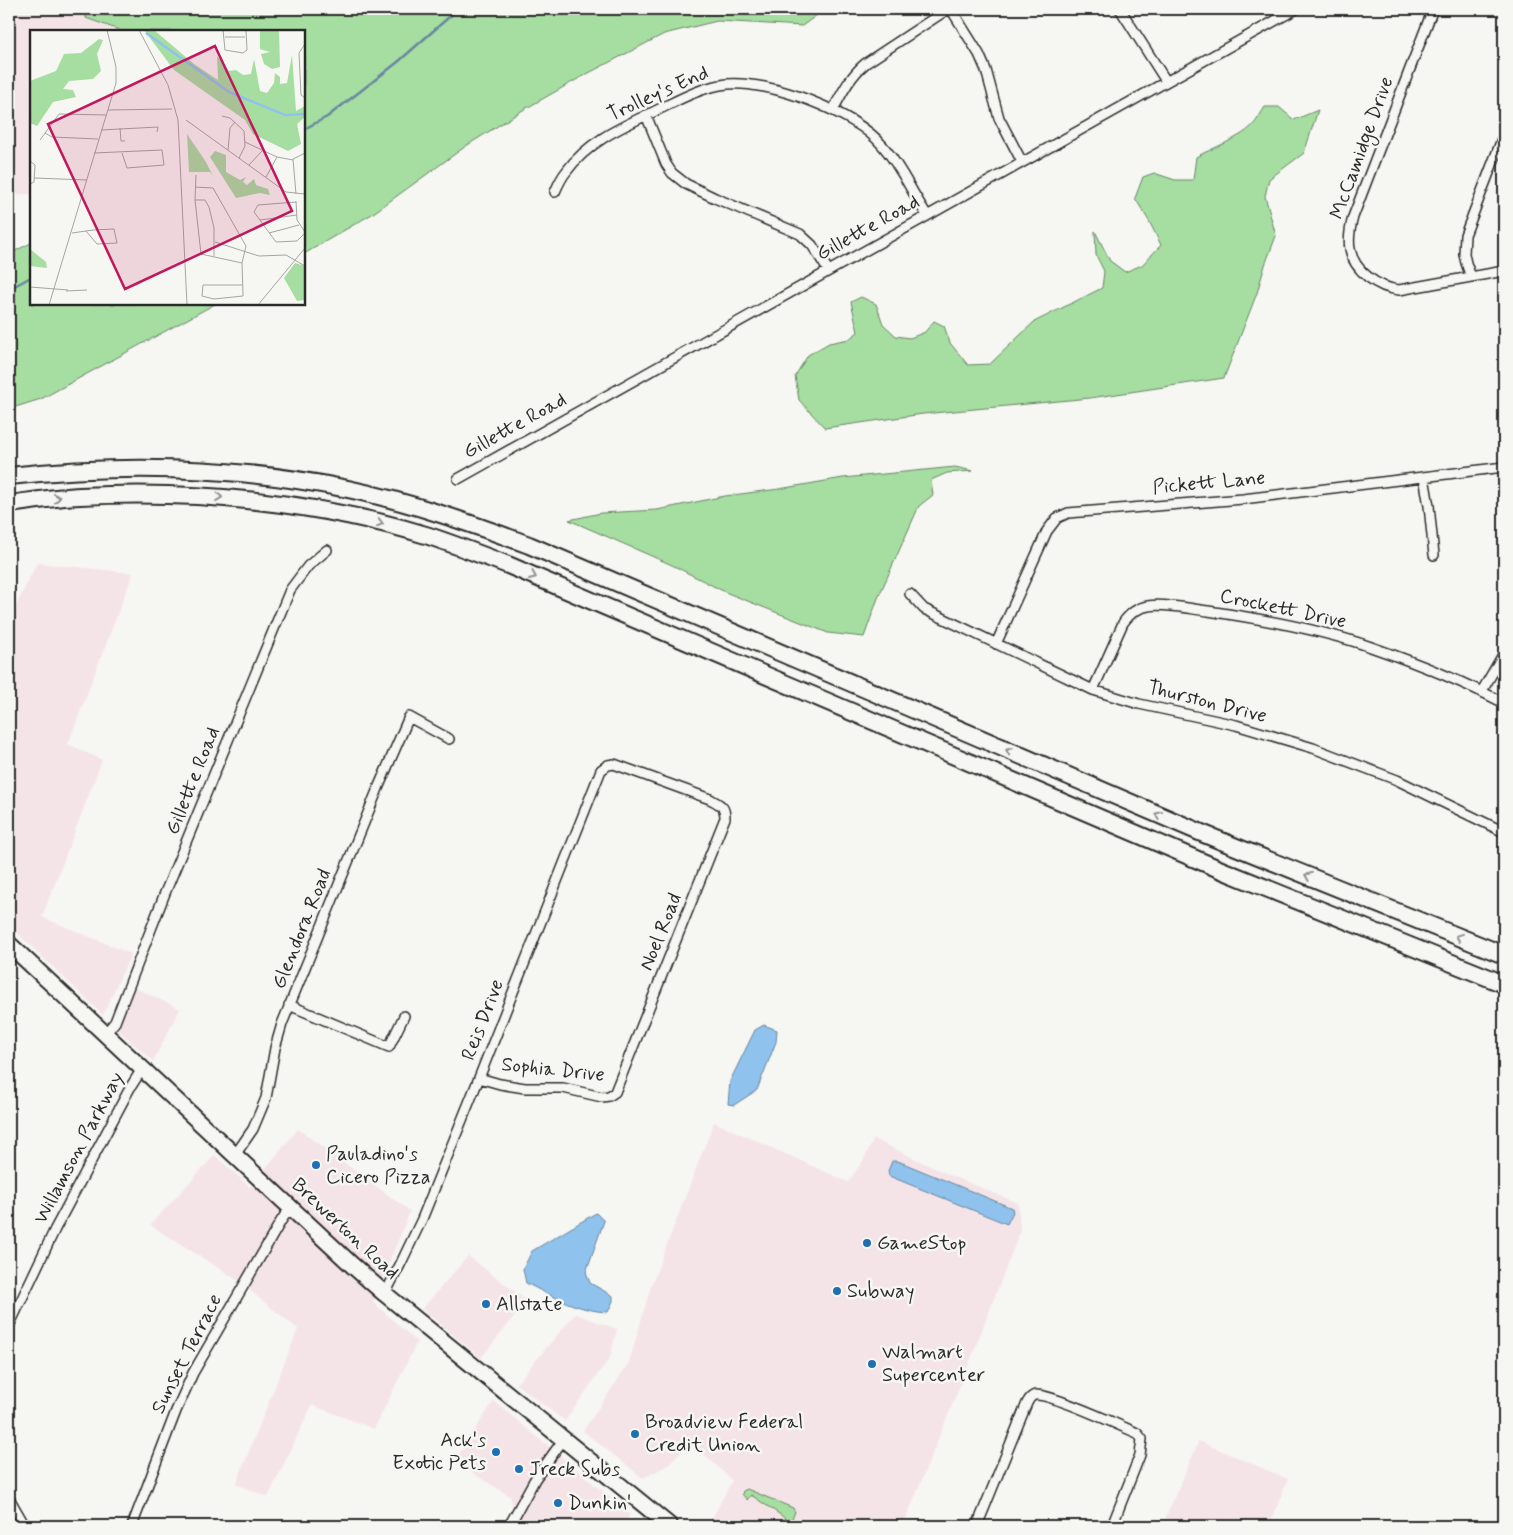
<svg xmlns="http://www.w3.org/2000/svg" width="1513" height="1535" font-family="Mynerve,sans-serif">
<rect width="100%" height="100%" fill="#f6f6f2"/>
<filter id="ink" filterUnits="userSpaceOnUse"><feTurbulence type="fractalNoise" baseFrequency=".02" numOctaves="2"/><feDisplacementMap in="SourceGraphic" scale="10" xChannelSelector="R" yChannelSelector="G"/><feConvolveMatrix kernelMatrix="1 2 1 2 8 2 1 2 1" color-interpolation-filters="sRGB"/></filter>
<g filter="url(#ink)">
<path fill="#f5e4e7" d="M9,9H63L122,31H31V194L9,195Z
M37,563L133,573L68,744L102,760L42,917L131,954L103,1015L9,925V620Z
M131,986L180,1009L153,1061L115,1027Z
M714,1122L848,1182L863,1161L874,1139L945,1173L1018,1203L1020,1231L972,1356L903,1526H708L732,1481L692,1442L668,1465L643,1478L583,1431L629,1363L650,1289Z
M298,1129L410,1211L373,1302L417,1342L374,1429L312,1405L268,1497L236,1484L298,1329L233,1277L150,1225L215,1155L250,1187Z
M468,1256L527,1301L481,1358L422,1309Z
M575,1314L617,1329L610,1357L565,1421L516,1384Z
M494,1401L630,1514L624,1526H535L516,1515L510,1496L454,1462Z
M1199,1441L1288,1479L1269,1526H1162Z"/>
<path fill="#a6dda1" stroke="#688466" d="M85,9H825L802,26L717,21L664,34L583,76L523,110L466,146L372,214L304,254V31H122L86,18Z
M1265,107H1279L1294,120L1318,110L1304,153L1269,179L1265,196L1276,236L1265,265L1257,293L1224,378L1090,398L923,414L825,428L799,400L795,376L808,355L829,343L849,339L858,332L851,302L861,297L876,304L883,324L896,336L910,338L925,332L934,321L944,326L950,343L968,365L990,364L1034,322L1102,288L1104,271L1096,255L1095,231L1110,261L1125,272L1142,265L1161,245L1149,221L1135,198L1143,177L1154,173L1175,180H1193L1196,157C1212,148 1239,139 1252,126C1257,121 1261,113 1265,107Z
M31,243V304H215L41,399L9,409V254Z
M955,467L973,471L947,473L931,480L933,495L919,506L878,598L864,637L828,633L725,592L672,565L569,520L601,513L657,510L725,496L779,489L843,478Z
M747,1489L793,1508L795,1512C792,1519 790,1524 782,1523L785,1518L751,1495L747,1500L742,1494L743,1491Z"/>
<path fill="#8fc2ec" stroke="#67869f" d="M764,1025L777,1030L776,1042L757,1090L734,1105L728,1104L730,1081L755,1030Z
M892,1161H898L1012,1208L1013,1212L1007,1224L889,1176L888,1171Z
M596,1213L604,1221L586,1272L590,1283L613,1296V1301L608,1312C579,1311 551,1296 526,1283L523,1269L532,1251Z"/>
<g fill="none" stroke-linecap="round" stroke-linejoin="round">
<path stroke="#67869f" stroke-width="2.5" d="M304,129L327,117L398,62L458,9
M9,289L31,277"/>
<defs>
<path id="street" d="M951,9L979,54L986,70L999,118L1022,162
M1120,9L1166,81
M1433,9L1353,217C1350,228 1348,238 1350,249C1354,271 1378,288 1399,290L1504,271
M833,110C842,93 850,76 866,63L948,9
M646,115L666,164L672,173L686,184L715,198L800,234L812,245L828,270
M555,192C558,185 561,178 566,172C587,143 617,129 649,114C673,103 699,87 727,84C769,80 855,112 882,145C900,165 912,193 927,215
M1471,277L1466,263L1464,254L1465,235L1504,134
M1424,477L1429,506L1434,555
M458,479L1296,9
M910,594L924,609L1093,690L1139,704L1236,725L1313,748L1397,780L1504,832
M996,644L1047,531L1057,518L1068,513L1243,499L1504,467
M1093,690L1123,623C1129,614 1137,608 1148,606C1164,603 1191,609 1208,611C1263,619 1319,629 1371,647C1417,663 1462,681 1504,703
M1482,691L1504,653
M289,1005L389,1047L404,1016
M105,1034L115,1022L165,893L290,590L308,566L327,550
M235,1155L253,1129L266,1098L275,1048L282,1024L379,786L409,717L449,739
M385,1294L401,1263L422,1219L479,1078L601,770L608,765L614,764L710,799C721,805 725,806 725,818L615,1092L609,1096L602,1097L563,1088H525L500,1084L479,1078
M9,1326L55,1229L130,1088L142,1069
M9,1498L25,1526
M132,1526L176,1411L193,1373L281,1221L285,1215L294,1210
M509,1526L535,1479L563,1440
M977,1526L1027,1403C1029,1399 1031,1396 1035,1395C1050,1393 1119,1425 1137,1433L1142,1439L1140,1455L1112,1526"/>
<path id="primary" d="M9,944L352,1265L385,1294L670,1526"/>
<path id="highway" d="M9,476C122,464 236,466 348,489C410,502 470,523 529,545L1204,834L1504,955
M9,504C33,501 57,497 80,496C195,490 320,502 429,536C456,545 482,555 508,565L1219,869L1504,984"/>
</defs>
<use href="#street" stroke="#2b2b2b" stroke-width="12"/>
<use href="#primary" stroke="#2b2b2b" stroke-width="19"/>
<use href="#highway" stroke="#2b2b2b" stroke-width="20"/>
<use href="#street" stroke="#f6f6f2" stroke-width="9"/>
<use href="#primary" stroke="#f6f6f2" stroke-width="15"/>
<use href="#highway" stroke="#f6f6f2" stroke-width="16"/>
</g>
<defs><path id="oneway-chevron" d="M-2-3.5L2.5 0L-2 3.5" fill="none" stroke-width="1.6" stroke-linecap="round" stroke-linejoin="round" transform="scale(1.25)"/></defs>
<g stroke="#90908e">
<use href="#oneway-chevron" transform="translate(219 497) rotate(6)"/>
<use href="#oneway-chevron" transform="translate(57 498) rotate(-6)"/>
<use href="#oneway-chevron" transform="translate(380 523) rotate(14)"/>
<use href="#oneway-chevron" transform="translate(533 576) rotate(23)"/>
<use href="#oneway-chevron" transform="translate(1009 751) rotate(-157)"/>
<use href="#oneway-chevron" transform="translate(1158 815) rotate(-157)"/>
<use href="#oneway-chevron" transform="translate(1308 876) rotate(-158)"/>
<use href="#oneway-chevron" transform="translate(1459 937) rotate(-158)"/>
</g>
</g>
<g fill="#1f6fb2" stroke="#f6f6f2" stroke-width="2">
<circle cx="316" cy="1165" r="5"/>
<circle cx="867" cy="1243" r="5"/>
<circle cx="837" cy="1291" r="5"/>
<circle cx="486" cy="1304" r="5"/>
<circle cx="872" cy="1364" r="5"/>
<circle cx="635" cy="1434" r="5"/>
<circle cx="496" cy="1452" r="5"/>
<circle cx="519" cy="1469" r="5"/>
<circle cx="558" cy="1503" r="5"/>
</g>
<g text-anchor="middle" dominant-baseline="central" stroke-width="5" stroke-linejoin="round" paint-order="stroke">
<g font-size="20" fill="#2b2b2b" stroke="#f6f6f2">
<text transform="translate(658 94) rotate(-24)">Trolley's End</text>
<text transform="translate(1362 148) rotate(-70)">McCamidge Drive</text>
<text transform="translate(868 228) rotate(-29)">Gillette Road</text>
<text transform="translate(515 426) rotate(-29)">Gillette Road</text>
<text transform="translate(1209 483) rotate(-5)">Pickett Lane</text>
<text transform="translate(1283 609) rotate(12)">Crockett Drive</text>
<text transform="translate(1207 702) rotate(14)">Thurston Drive</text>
<text transform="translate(193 781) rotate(-68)">Gillette Road</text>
<text transform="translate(302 929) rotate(-68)">Glendora Road</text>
<text transform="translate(661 932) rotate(-68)">Noel Road</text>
<text transform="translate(483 1020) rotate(-69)">Reis Drive</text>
<text transform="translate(553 1070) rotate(6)">Sophia Drive</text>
<text transform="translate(79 1148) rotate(-62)">Willamson Parkway</text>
<text transform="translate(345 1229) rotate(43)">Brewerton Road</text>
<text transform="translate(187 1354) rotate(-63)">Sunset Terrace</text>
</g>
<g font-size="20" fill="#2b2b2b" stroke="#f6f6f2" text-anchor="start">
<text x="326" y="1154">Pauladino's<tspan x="326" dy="23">Cicero Pizza</tspan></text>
<text x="877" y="1243">GameStop</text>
<text x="847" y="1291">Subway</text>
<text x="496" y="1304">Allstate</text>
<text x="882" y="1352">Walmart<tspan x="882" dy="23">Supercenter</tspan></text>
<text x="645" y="1422">Broadview Federal<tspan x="645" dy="23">Credit Union</tspan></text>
<text x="486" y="1440" text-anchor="end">Ack's<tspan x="486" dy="23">Exotic Pets</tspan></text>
<text x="529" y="1469">Jreck Subs</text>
<text x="568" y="1503">Dunkin'</text>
</g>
</g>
<g transform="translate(30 30)">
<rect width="275" height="275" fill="#f6f6f2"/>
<path d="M114,0H124L164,34L188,50L187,26L199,41L206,40L213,45L221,44L224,29L230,61L237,63L244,53L245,43L250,47V54L257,53L262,25L266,81L275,76V87L267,94L271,114L258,121L223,104L215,90L144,40ZM230,0H249L250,37L242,39L234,34L231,24L240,22L230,19ZM69,9L73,10L67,24L71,41L63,49L39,51L33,59L43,60L46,67L23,72L7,96L0,93V51L26,41L34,24L51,23ZM157,104L176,132L183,146L180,142H159ZM185,121L196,125V142L210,150L216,147L213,152L217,155L224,149L226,155L238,159L240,165L230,163L206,168L180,127ZM0,219L16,232L17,238L0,236ZM265,233L275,236V270L267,271L254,248Z" fill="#a6dda1"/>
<path fill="none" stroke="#8fc2ec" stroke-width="2.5" d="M116,3L199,62L255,85L275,84"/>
<path fill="none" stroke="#a5a5a2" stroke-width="1" d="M109,0L138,55L148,90L157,275M193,0L195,20L213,23L217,20L216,0M195,7H215M275,14L269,23L271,65L275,68M78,80L142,79M192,86L200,88L214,101L215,116L209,128M156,90L256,162L275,164M90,98L91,111H95M71,100L128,97L127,102M15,103L22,107L68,109M10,110L29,84L76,85M215,112L247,127L263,130M198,120L200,98L205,92M64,123L132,120L134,135L97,138L92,123M0,131L5,135L4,152L0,154M219,135L233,120M166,145L165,170L171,224L212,233M236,147L247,127M4,148L57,150M165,157L183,158L216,216L212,233L213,264V266L184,269L172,266L173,255H213M266,164L263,129L275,123M165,170H175L179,177L184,198V226M266,171L267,190L275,202M266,172L228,175L224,182L246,212L267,211L275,203M230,190L267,185M42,203L63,200L84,199L87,213L67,214L56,201M239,203L269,195M185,212L229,226L256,225L275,236M0,257L38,260M36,261L57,260M19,275L86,53V37L77,0M228,275L275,218"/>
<path fill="#c2185b" fill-opacity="0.15" stroke="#c2185b" stroke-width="2.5" d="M185,16L262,181L95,259L18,94Z"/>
<rect width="275" height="275" fill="none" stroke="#2b2b2b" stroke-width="2.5"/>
</g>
<rect width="1513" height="1535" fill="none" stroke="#f6f6f2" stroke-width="30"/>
<rect x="15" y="15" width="1483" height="1505" fill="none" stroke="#2b2b2b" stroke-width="2" filter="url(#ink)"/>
</svg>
